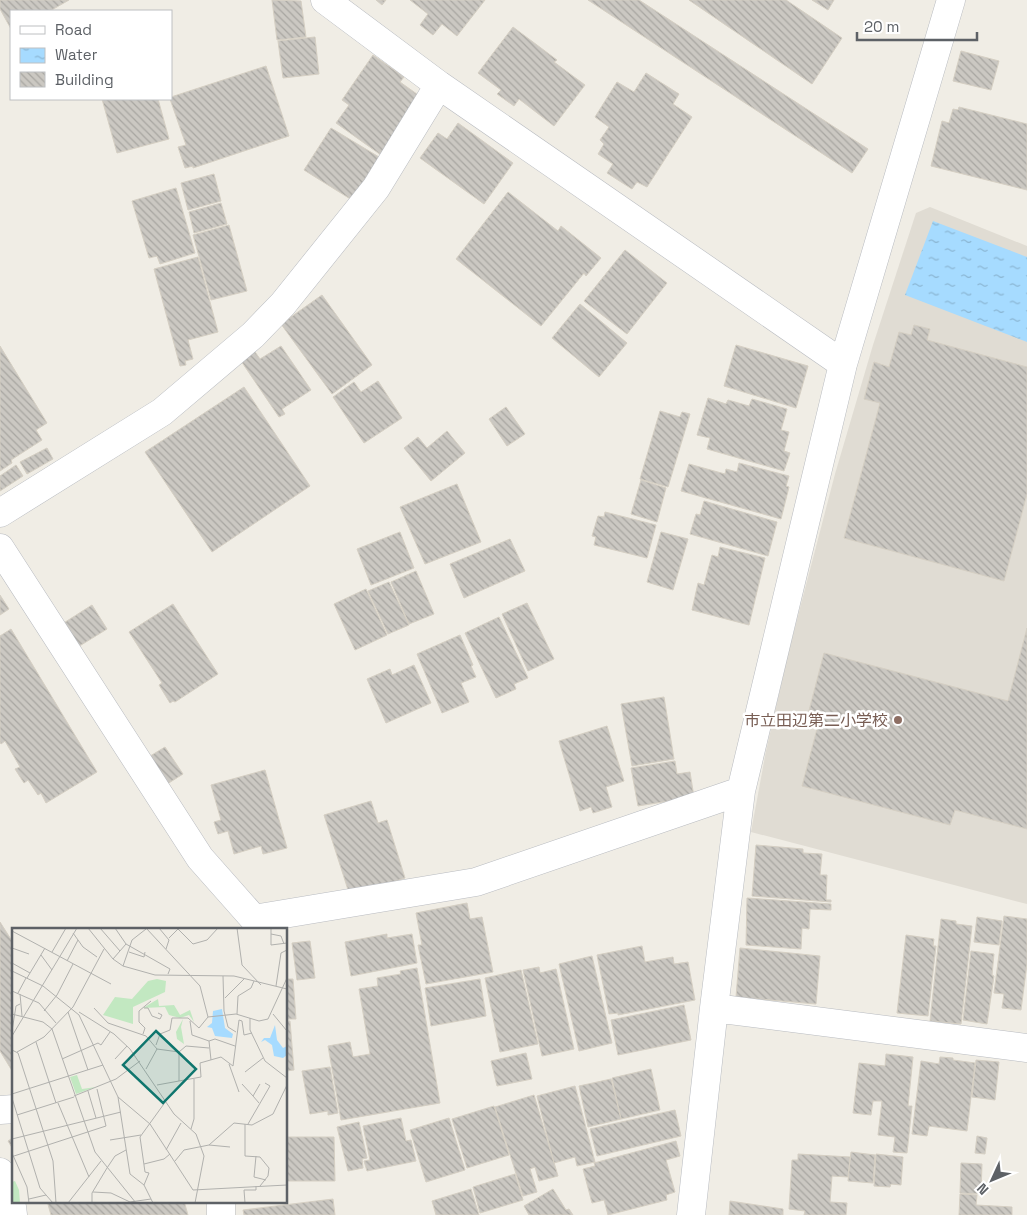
<svg xmlns="http://www.w3.org/2000/svg" width="1027" height="1215" font-family="'Space Grotesk','Noto Sans JP',sans-serif">
<defs>
<pattern id="water-ripples" width="26" height="14" patternUnits="userSpaceOnUse" patternTransform="scale(1.25)"><rect width="26" height="14" fill="#a6dbff"/><path d="M2 4q2-2 4 0t4 0M15 11q2-2 4 0t4 0" fill="none" stroke="#8ab5d2"/></pattern>
<pattern id="building-back-hatch" width="6" height="6" patternUnits="userSpaceOnUse" patternTransform="scale(1.25)"><rect width="6" height="6" fill="#cbc8c2"/><path d="M-1 5l2 2M0 0l6 6M5-1l2 2" fill="none" stroke="#a8a6a1"/></pattern>
</defs>
<rect width="100%" height="100%" fill="#f0ede5"/>
<path fill="#e0dcd3" d="M930,207L1027,246V904L751,832L766,751L788,654L835,474L873,345L916,213Z"/>
<path fill="url(#water-ripples)" d="M933,221L1027,257V342L905,295Z"/>
<path fill="url(#building-back-hatch)" stroke="#d5cfc3" d="M0,0H69L50,11H11V29L0,9Z
M272,0L301,1L306,37L277,40Z
M376,0H386L382,5Z
M410,0H485L457,36L442,24L433,35L420,25L428,14Z
M588,0H639L868,149L852,173Z
M689,0H786L842,38L812,84Z
M812,0H834L828,10Z
M513,27L557,60L554,62L585,85L554,126L519,99L514,106L497,94L501,90L478,73Z
M315,37L319,74L283,78L278,41Z
M961,51L999,61L991,90L953,81Z
M373,55L404,77L400,82L421,97L381,155L336,123L349,105L342,100Z
M266,66L289,136L193,168V166L185,168L178,147L186,145L170,99L171,97Z
M646,73L679,94L673,104L692,117L647,187L637,182L632,189L607,173L613,164L598,154L604,144L600,140L609,127L595,117L617,82L634,92Z
M102,99H158L169,139L117,153Z
M959,107L1027,124V190L931,166L942,121L949,123L953,109L958,110Z
M458,123L513,163L484,204L420,158L438,133L447,139Z
M331,128L379,157L352,200L304,170Z
M214,174L221,201L188,210L181,183Z
M176,188L195,253L160,264L157,256L149,258L132,201Z
M508,192L558,231L561,226L601,258L586,276L584,273L541,326L456,259Z
M221,203L227,224L194,233L189,212Z
M229,225L247,291L211,300L193,235Z
M625,250L667,283L627,334L584,301Z
M198,257L218,332L188,340L193,359L185,361L186,365L180,366L154,269Z
M322,295L372,365L332,394L281,324Z
M580,304L627,343L599,377L552,338Z
M914,325L930,329L927,340L1027,367V494L1004,581L844,538L880,403L864,399L874,362L889,367L899,332L911,335Z
M736,345L808,366L796,408L724,386Z
M0,346L47,423L36,430L42,440L11,460L12,463L0,471Z
M281,346L311,390L282,409L285,414L279,417L239,358L253,349L260,359Z
M378,381L402,418L364,443L333,397L354,382L361,392Z
M244,387L310,486L212,552L145,452Z
M708,398L726,404L728,400L749,406L752,399L787,409L781,430L789,432L784,451L790,453L784,471L707,449L710,438L697,435Z
M506,407L525,434L507,446L489,419Z
M660,411L680,417L682,412L690,414L668,487L640,479Z
M447,431L465,453L431,481L404,448L418,437L427,448Z
M47,448L53,459L27,474L20,462Z
M739,463L789,476L786,486L789,487L781,519L681,491L689,464L725,474L726,469L737,472Z
M16,465L23,476L0,491V476Z
M641,480L666,488L657,522L631,514Z
M457,484L481,542L425,564L400,507Z
M704,501L777,522L768,556L690,534L696,514L700,515Z
M605,512L656,525L647,558L594,545L596,537L592,536L598,516L604,517Z
M400,532L414,568L371,585L357,549Z
M661,532L688,539L673,590L647,582Z
M510,539L525,571L464,598L450,564Z
M720,547L765,558L749,625L692,610L698,583L704,585L712,555L718,557Z
M416,571L434,614L409,624L391,582Z
M389,582L409,625L388,634L368,591Z
M366,589L387,635L355,650L334,604Z
M0,595L9,609L0,615Z
M527,603L554,659L528,671L502,614Z
M173,604L218,674L175,702L173,701L170,703L159,685L162,683L129,632Z
M92,605L107,629L73,650L59,626Z
M499,617L528,678L514,684L516,689L496,698L465,633Z
M1027,628V829L955,810L950,825L802,786L818,725L806,722L824,653L1008,701Z
M11,629L97,772L46,803L41,793L38,795L28,780L24,783L15,769L20,767L5,741L1,744L0,742V636Z
M460,635L473,665L471,666L476,677L461,683L469,702L442,713L417,654Z
M414,665L431,703L386,723L367,679L390,669L392,675Z
M664,697L674,759L632,766L621,704Z
M607,726L624,781L606,787L612,807L593,813L591,807L580,811L559,741Z
M165,747L183,774L164,786L147,758Z
M675,761L677,774L690,772L694,797L638,806L631,768Z
M265,770L287,848L263,854L261,846L234,854L228,831L218,834L214,822L221,820L211,785Z
M371,801L378,823L387,820L405,878L350,896L324,815Z
M756,845L803,849V853L822,854L820,875H827L826,900H831V902L752,896Z
M747,898L831,904V910L810,909L809,929L802,928L801,949L746,945Z
M467,903L470,919L482,917L493,972L426,984L418,945H422L416,913Z
M1004,916L1027,919V964L1021,1010L1002,1008L1004,994L994,993Z
M977,917L1002,921L999,945L974,942Z
M941,919L956,921V924L972,926L961,1024L930,1021Z
M0,922L14,944V1074L0,1051Z
M387,934V938L412,934L417,963L351,976L345,942Z
M906,935L934,939L933,946H936L928,1016L897,1013Z
M310,941L315,978L297,980L292,943Z
M642,946L645,962L673,957L674,964L688,962L695,1000L618,1015V1013L609,1014L597,955Z
M740,948L820,956L816,1004L736,997Z
M971,951L994,954L992,975L994,976L987,1024L963,1020Z
M592,956L612,1043L579,1051L559,964Z
M539,967L540,973L556,969L574,1049L542,1056L523,970Z
M417,968L440,1103L341,1120L328,1046L350,1042L353,1057L370,1054L359,989L378,986L377,978L401,974L400,971Z
M521,970L538,1044L500,1052L485,978Z
M286,979H293L296,1019H286Z
M480,979L486,1016L431,1026L425,988Z
M684,1005L691,1040L618,1055L611,1020Z
M286,1021H290L294,1070L286,1071Z
M526,1053L532,1079L497,1086L491,1061Z
M886,1054L913,1057L908,1106H912L907,1153L893,1152L895,1137L878,1135L882,1101H873L871,1115L853,1113L859,1063L885,1066Z
M940,1057L953,1058V1060L975,1063L967,1131L929,1126L927,1136L912,1134L921,1061L939,1064Z
M976,1060L999,1062L995,1100L972,1097Z
M330,1067L338,1113L328,1115V1111L310,1114L302,1071Z
M651,1069L660,1110L621,1119L612,1078Z
M611,1079L621,1119L588,1127L579,1086Z
M575,1086L595,1162L577,1166L575,1157L554,1163L537,1096Z
M534,1095L558,1176L539,1181L535,1167L530,1169L537,1192L523,1196L495,1107Z
M494,1106L509,1155L467,1168L452,1119Z
M675,1110L681,1136L597,1156L590,1129Z
M401,1118L406,1141L411,1140L416,1161L367,1171L364,1161L370,1160L363,1126Z
M449,1118L465,1170L426,1182L410,1130Z
M359,1122L367,1158L362,1159L363,1168L348,1171L337,1127Z
M977,1136L987,1138L985,1154L975,1153Z
M14,1137V1151L8,1141Z
M286,1137H334L335,1181H286Z
M676,1141L680,1156L666,1160L675,1192L666,1195L667,1200L608,1215L604,1200L592,1203L583,1169L595,1166L594,1163Z
M851,1152L875,1155L873,1183L848,1181Z
M798,1154L850,1157L848,1177L832,1176L830,1202L847,1203L846,1215H804L805,1211L789,1209L792,1160H798Z
M876,1154L903,1157L901,1185L891,1184L890,1187L874,1186Z
M961,1163L982,1164L981,1194L960,1193Z
M515,1174L523,1200L480,1213L473,1187Z
M471,1189L479,1215H436L432,1201Z
M553,1189L566,1210L569,1209L573,1215H529L524,1206Z
M960,1194L977,1195L976,1205L1012,1207V1215H959Z
M333,1199L335,1215H244L243,1210Z
M47,1201H184L188,1215H51Z
M730,1201L783,1209V1215H729Z"/>
<g fill="none" stroke-linecap="round" stroke-linejoin="round">
<defs>
<path id="minor" d="M325,0L439,85L843,364
M0,513L162,412L253,335L283,304L376,188L439,85
M0,548L200,858L254,919
M254,919L476,882L741,791
M714,1008L1027,1048
M0,1110L14,1109
M0,1172L12,1207L13,1215
M221,1215V1201
M691,1215L714,1008L741,791L843,364L951,0"/>
</defs>
<use href="#minor" stroke="#b8bbc0" stroke-width="29"/>
<use href="#minor" stroke="#fff" stroke-width="28"/>
</g>
<circle fill="#8d6e63" stroke="#fff" stroke-width="2" cx="898" cy="720" r="5"/>
<g text-anchor="middle" dominant-baseline="central" stroke-width="5" stroke-linejoin="round" paint-order="stroke">
<g font-size="16" fill="#785e54" stroke="#fff" text-anchor="end">
<text x="888" y="720">市立田辺第二小学校</text>
</g>
</g>
<g transform="translate(12 928)">
<rect width="275" height="275" fill="#f0ede5"/>
<path d="M146,71L147,78L162,77L168,87L178,82L182,94L177,87L168,90L157,87L153,79L131,80Z" fill="#c2e8c1"/>
<path d="M171,91L169,99L172,116L165,111L164,104Z" fill="#c2e8c1"/>
<path d="M145,51L154,53L153,64L121,79V96L91,87L103,69L120,71L136,53ZM65,147L70,161L84,159L64,166L58,149ZM3,253L7,262L8,275L0,274V254Z" fill="#c2e8c1"/>
<path d="M210,81L213,100L221,106L220,110L203,108L200,100L195,99L200,95L201,83ZM263,97L265,112L271,120L275,118V127L271,130L262,128L260,117L253,112L249,114L252,110H258Z" fill="#a6dbff"/>
<path fill="none" stroke="#b1b1ae" stroke-width="1" d="M76,0L101,31L111,38L143,47L222,48L275,61M88,0L108,23M103,0L114,16L158,41L156,46M134,0L188,58L196,89L224,86L247,93L256,91L275,50M147,0L157,12L154,21M225,0L230,37L249,57M259,0V17L275,15M0,3L99,56M61,5L71,19L85,29M259,6L269,8L272,16M157,10L166,1L181,16L195,12L206,0M0,20L17,26M40,24L54,0M117,24L132,29L133,24M29,27L40,42M101,31L114,16M55,33L66,12M0,35L18,45M111,38L120,12L134,1M0,43L31,58L67,87L106,169L118,246L132,257L141,275M211,48L212,83L216,99L224,104M15,50L33,20M264,58L269,25L275,22M0,63L27,75L44,95M6,65L14,50M8,66L10,88M213,70L232,51M82,80L96,95L134,108L145,121L167,124M132,80H136L140,88L148,91L150,87L146,85M32,83L45,67L61,36M56,84L76,142M67,84L102,106L118,121L162,186L184,206L192,228L183,275M0,86L31,94L40,101L83,224L124,275M225,86L226,68L239,60L242,53M261,86L275,103M238,90V102L253,133L275,150M178,93L180,107L197,113M0,103L4,78L8,76M131,106L133,100L127,94V83L139,73M0,108L65,0M24,114L44,175M144,117L148,106L158,102L160,90H176L187,100L196,89M0,122L6,125L41,233L44,275M5,124L32,109L61,79L92,21M50,131L86,115L89,117L98,104M103,131L115,118M199,132L197,113L203,111L223,118M217,136L227,164M134,141L145,121M233,144L251,130M167,153V124L174,118L197,120M230,156L241,168M145,157L189,149L188,135L209,129L221,138L227,92L230,93L232,107L240,105M76,163L84,190M0,166L91,137M62,168L104,151L128,133M106,169L138,196L181,262L275,257M0,170L28,260L41,275M46,175L77,249M247,175L241,168L248,156M5,187L62,169M233,196V228L248,229L257,240L256,248L248,258M236,196L258,158L253,155M179,201L182,191V151M0,211L109,184M98,212L129,207M197,217L218,219M154,222L169,195M0,225L15,259L17,275M2,228L94,198L85,161M244,228L242,249L254,252M163,233L172,222L197,217L222,195L240,197L261,186L275,157M132,236L152,231L158,226M132,257L137,245L133,244L128,209L154,173M81,264L99,265L118,274L139,271M17,271L34,267M56,275L89,233M80,275V265L95,240L103,228L114,222M233,275L232,262H244V258"/>
<path fill="#0f766e" fill-opacity="0.15" stroke="#0f766e" stroke-width="2.5" d="M144,103L184,141L151,175L111,137Z"/>
<rect width="275" height="275" fill="none" stroke="#5d6166" stroke-width="2.5"/>
</g>
<rect x="10" y="10" width="162" height="90" fill="#ffffff" stroke="#bec0c2"/>
<rect x="20" y="26" width="25" height="8" fill="#ffffff" stroke="#bec0c2"/>
<text x="55" y="35" font-size="15" fill="#5d6166">Road</text>
<rect x="20" y="48" width="25" height="15" fill="url(#water-ripples)" stroke="#bec0c2"/>
<text x="55" y="60" font-size="15" fill="#5d6166">Water</text>
<rect x="20" y="72" width="25" height="15" fill="url(#building-back-hatch)" stroke="#bec0c2"/>
<text x="55" y="85" font-size="15" fill="#5d6166">Building</text>
<g transform="translate(992 1180) rotate(226)" stroke="#ffffff" stroke-width="4" paint-order="stroke">
<path d="M0-4L9 19L0 12L-9 19Z" fill="#5d6166"/>
<text y="-8" font-size="14" font-weight="bold" text-anchor="middle" fill="#5d6166">N</text>
</g>
<path d="M857 32v8h120v-8" fill="none" stroke="#5d6166" stroke-width="2.5"/>
<text x="864" y="32" font-size="15" fill="#5d6166" stroke="#ffffff" stroke-width="4" paint-order="stroke">20 m</text>
</svg>
